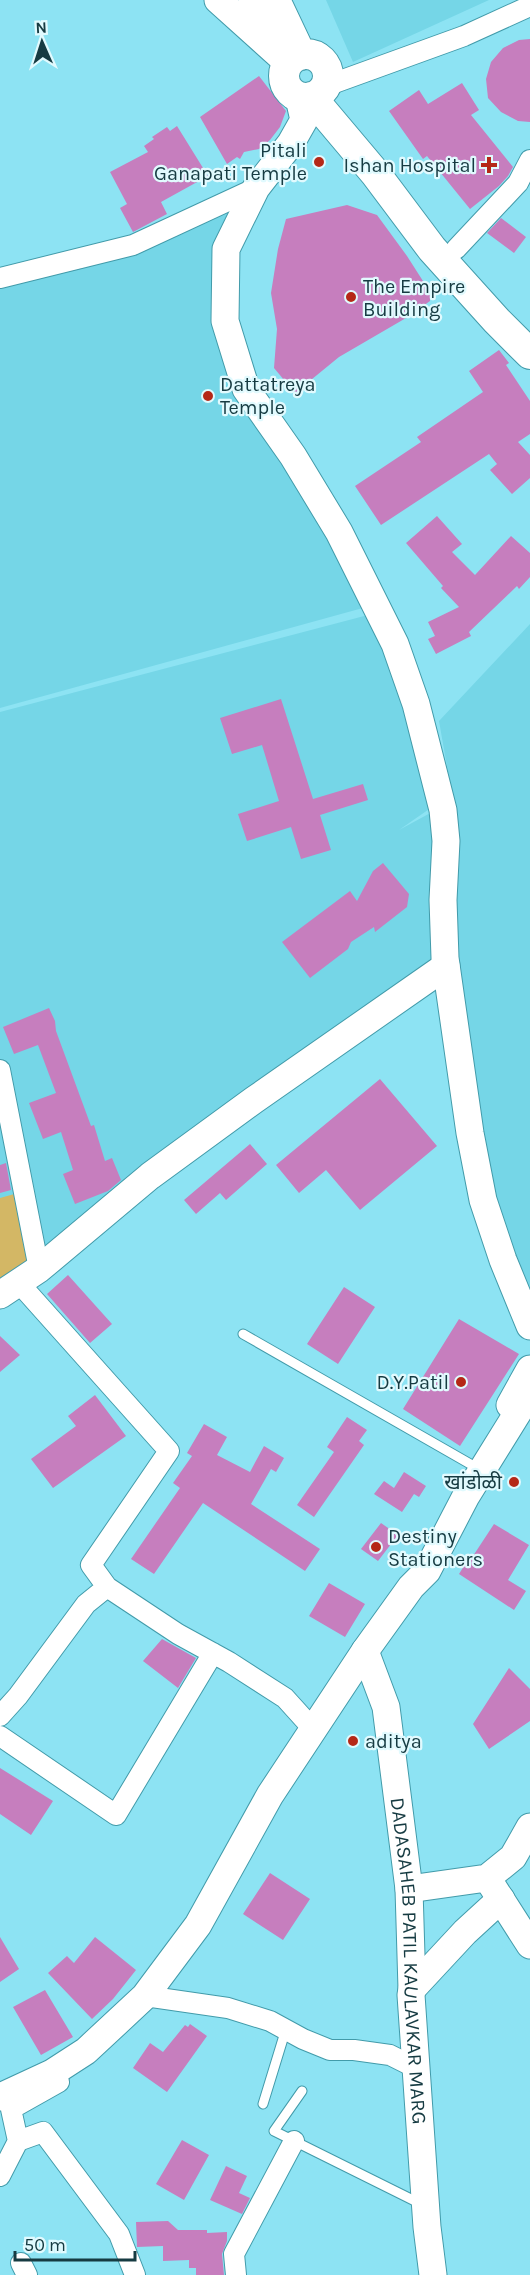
<svg xmlns="http://www.w3.org/2000/svg" width="530" height="2275" font-family="Karla,'Noto Sans Devanagari',sans-serif">
<rect width="100%" height="100%" fill="#8de3f3"/>
<path fill="#75d6e7" d="M326,0H489L353,62Z
M248,186L217,319L370,606L0,708V275L114,246Z
M368,615L397,664L435,805L399,830L434,811L437,967L0,1289V712Z
M530,624V1311L492,1207L452,958L454,806L439,721Z"/>
<path fill="#d3b765" d="M18,1193L38,1262L0,1285V1198Z"/>
<path fill="#c67ebe" d="M530,39V122L518,121L501,112L488,98L486,79L491,62L503,48L519,40Z
M259,76L286,111L280,127L270,140L259,149L244,152L240,159L237,157L227,164L200,117Z
M462,83L479,110L471,115L513,167L508,176L499,186L470,209L427,156L423,159L389,111L419,90L428,104Z
M177,126L208,176L161,202L167,214L133,232L120,208L127,204L110,172L148,152L144,146L154,139L152,137L167,127L170,131Z
M347,205L377,215L407,256L430,292V301L406,318L339,357L295,393L274,368L277,329L271,293L278,249L286,219Z
M501,218L526,237L514,253L487,233Z
M499,350L509,363L506,365L530,401V434L518,442L530,455V478L512,494L490,470L497,464L489,454L381,525L355,486L421,442L417,437L483,392L469,371Z
M437,516L462,544L452,552L475,575L511,536L530,553V577L519,589L517,586L469,632L471,636L436,654L428,639L435,636L428,622L459,607L441,588L443,586L406,543Z
M281,699L313,799L363,784L368,800L320,815L331,850L301,859L291,827L247,841L238,814L279,801L262,745L232,754L220,718Z
M383,863L409,894L407,907L375,932L374,927L351,942L348,949L310,978L282,942L350,891L357,901L373,871Z
M49,1008L55,1021L56,1031L91,1126L94,1125L105,1161L112,1158L121,1180L108,1191L75,1204L63,1174L73,1170L61,1132L43,1139L29,1103L56,1093L38,1045L14,1054L3,1027Z
M380,1079L437,1146L360,1210L326,1170L299,1193L276,1165Z
M250,1144L267,1164L226,1200L220,1193L196,1214L184,1200Z
M6,1163L11,1190L0,1193V1165Z
M68,1275L112,1324L90,1343L47,1294Z
M344,1287L375,1307L338,1364L307,1344Z
M459,1319L519,1354L460,1446L403,1409Z
M0,1336L20,1355L0,1372Z
M95,1395L126,1436L53,1488L31,1459L76,1426L68,1416Z
M347,1417L367,1430L359,1441L364,1445L314,1517L297,1505L334,1452L327,1447Z
M204,1424L227,1437L217,1455L250,1472L264,1446L284,1458L276,1472L271,1469L251,1504L320,1549L305,1571L203,1503L154,1574L131,1559L180,1488L173,1483L192,1456L187,1453Z
M404,1472L426,1486L419,1497L414,1494L402,1512L374,1494L384,1481L394,1488Z
M381,1523L398,1535L378,1561L361,1549Z
M494,1524L529,1545L508,1580L526,1591L514,1610L459,1574L471,1555L473,1556Z
M329,1583L365,1604L345,1637L309,1616Z
M162,1639L196,1658L178,1688L143,1661Z
M509,1668L530,1689V1721L489,1749L473,1724Z
M0,1768L53,1801L31,1835L0,1814Z
M270,1873L310,1899L283,1940L243,1914Z
M0,1937L19,1969L0,1982Z
M95,1937L136,1970L113,1999L92,2019L48,1973L67,1956L74,1963Z
M45,1990L73,2037L41,2055L13,2007Z
M190,2024L207,2036L167,2092L133,2068L150,2043L163,2052L185,2025L188,2027Z
M182,2140L209,2155L184,2200L156,2184Z
M226,2166L247,2176L239,2193L250,2198L242,2214L210,2200Z
M168,2221L178,2230H207V2233L227,2232V2241L222,2254L224,2275H196V2268H189V2260L163,2261V2246L137,2247L136,2222Z"/>
<g fill="none" stroke-linecap="round" stroke-linejoin="round">
<defs>
<path id="lane" d="M243,1334L472,1465
M302,2091L274,2131L421,2204
M263,2104L286,2029"/>
<path id="street" d="M326,86L464,36L530,6
M456,249L518,183L530,160
M0,278L133,245L256,188
M0,1070L39,1269
M19,1283L169,1451L91,1565L107,1587
M0,1716L18,1696L86,1604L107,1587L178,1634L229,1662L285,1698L313,1729
M0,1736L116,1815L213,1653
M145,1996L228,2008L270,2021L303,2039L330,2050H354L390,2055L416,2068
M18,2141L11,2109L59,2082
M0,2176L18,2141L43,2132L119,2234L135,2275
M21,2263L27,2275
M236,2275L234,2254L294,2141"/>
<g id="secondary">
<path d="M218,0L288,63"/>
<path d="M252,0L291,48"/>
<path d="M299,98L304,120L291,143L256,188L226,249L225,321L246,389L293,456L339,532L395,644L416,704L443,810L446,841L443,900L445,958L470,1133L483,1200L503,1260L530,1326"/>
<path d="M0,1295L39,1269L150,1176L254,1100L446,966"/>
<path d="M510,1405L530,1369"/>
<path id="s1" d="M365,1651L386,1707L409,1889L412,1989L411,1995L427,2227L433,2275"/>
<path d="M491,1884L530,1945"/>
<path d="M409,1889L487,1878L513,1857L530,1827"/>
<path d="M412,1989L465,1932L501,1899"/>
<path d="M0,2097L52,2073L86,2051L145,1996L198,1925L270,1795L365,1651L411,1587L427,1571L466,1496L530,1393"/>
</g>
<path id="primary" d="M275,0L301,55
M284 76a22 22 0 1 1 44 0a22 22 0 1 1-44 0Z
M311,97L375,173L432,249L497,321L530,354"/>
</defs>
<use href="#lane" stroke="#429baa" stroke-width="11"/>
<use href="#street" stroke="#429baa" stroke-width="22"/>
<use href="#secondary" stroke="#429baa" stroke-width="29"/>
<use href="#primary" stroke="#429baa" stroke-width="32"/>
<use href="#lane" stroke="#fff" stroke-width="9"/>
<use href="#street" stroke="#fff" stroke-width="20"/>
<use href="#secondary" stroke="#fff" stroke-width="27"/>
<use href="#primary" stroke="#fff" stroke-width="30"/>
</g>
<g fill="#b52817" stroke="#e1fafe" stroke-width="2">
<circle cx="319" cy="162" r="6"/>
<path d="M486 156h6v6h6v6h-6v6h-6v-6h-6v-6h6z"/>
<circle cx="351" cy="297" r="6"/>
<circle cx="208" cy="396" r="6"/>
<circle cx="461" cy="1382" r="6"/>
<circle cx="514" cy="1482" r="6"/>
<circle cx="376" cy="1547" r="6"/>
<circle cx="353" cy="1741" r="6"/>
</g>
<g text-anchor="middle" dominant-baseline="central" stroke-width="4.5" stroke-linejoin="round" paint-order="stroke">
<g font-size="20" fill="#163b42" stroke="#e1fafe" text-anchor="end">
<text x="307" y="150">Pitali<tspan x="307" dy="23">Ganapati Temple</tspan></text>
<text x="476" y="165">Ishan Hospital</text>
<text x="363" y="286" text-anchor="start">The Empire<tspan x="363" dy="23">Building</tspan></text>
<text x="220" y="384" text-anchor="start">Dattatreya<tspan x="220" dy="23">Temple</tspan></text>
<text x="449" y="1382">D.Y.Patil</text>
<text x="502" y="1482">खांडोळी</text>
<text x="388" y="1536" text-anchor="start">Destiny<tspan x="388" dy="23">Stationers</tspan></text>
<text x="365" y="1741" text-anchor="start">aditya</text>
</g>
<g font-size="20" fill="#163b42" stroke="#e1fafe">
<text stroke="none"><textPath href="#s1" startOffset="315">DADASAHEB PATIL KAULAVKAR MARG</textPath></text>
</g>
</g>
<g transform="translate(42 42) rotate(357)" stroke="#e1fafe" stroke-width="4.5" paint-order="stroke">
<path d="M0-4.5L10 22L0 15L-10 22Z" fill="#163b42"/>
<text y="-9" font-size="16" font-weight="bold" text-anchor="middle" fill="#163b42">N</text>
</g>
<path d="M15 2251v9h120v-9" fill="none" stroke="#163b42" stroke-width="3"/>
<text x="24" y="2251" font-size="18" fill="#163b42" stroke="#e1fafe" stroke-width="4.5" paint-order="stroke">50 m</text>
</svg>
